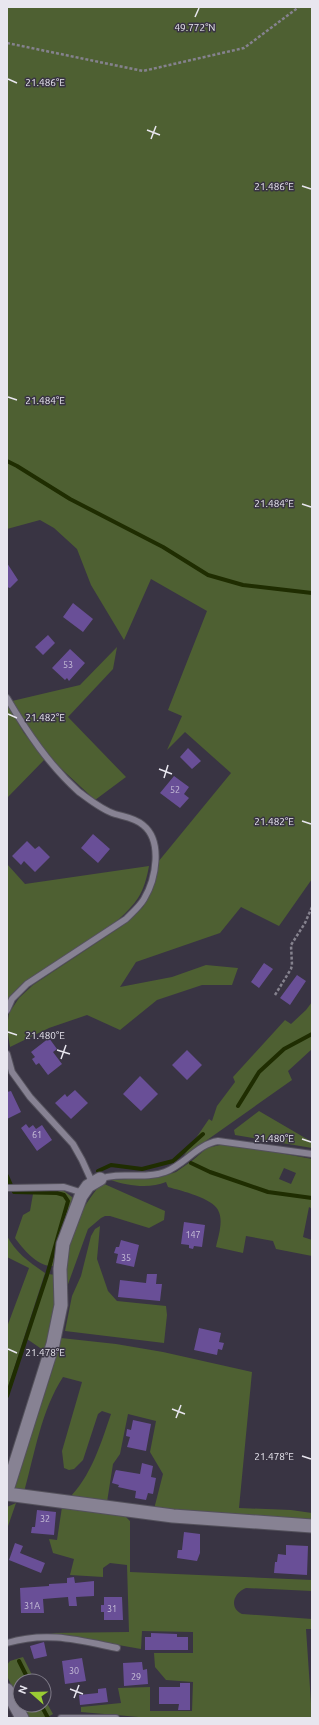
<svg xmlns="http://www.w3.org/2000/svg" width="319" height="1725" font-family="Ubuntu,sans-serif">
<rect width="100%" height="100%" fill="#393443"/>
<path fill="#4e6032" fill-rule="evenodd" d="M7,7H312V879L279,926L241,907L220,933L136,962L120,987L172,977L206,965L238,968L232,985H202L157,1000L120,1030L87,1015L49,1028L10,1047L7,1028L9,1013L19,998L33,985L122,926L143,907L152,889L158,862L231,773L185,732L167,750L182,716L168,710L207,611L151,579L124,640L91,585L77,549L54,528L40,520L7,529Z
M117,647L113,669L68,717L126,777L95,800L53,761L31,734L12,701L80,685Z
M7,704L24,733L45,759L7,798Z
M7,864L25,884L149,866C147,877 144,889 138,898C120,926 71,951 43,970C29,979 14,988 7,1003Z
M312,1002V1049L288,1071L292,1080L183,1157L209,1119L212,1121L217,1106L235,1082L233,1077L285,1020L291,1024L306,1010Z
M259,1111L312,1142V1148L235,1135L234,1130Z
M220,1145H237L312,1159V1209L309,1207L303,1237L312,1240V1256L276,1249L273,1241L246,1236L243,1253L216,1247C218,1237 224,1221 218,1210C212,1198 182,1191 168,1187L166,1182C150,1189 127,1186 111,1180L161,1177L176,1172L193,1160L207,1148ZM284,1168L296,1173L291,1184L279,1179Z
M102,1183L165,1211L164,1220L149,1228L110,1216H105L101,1218L88,1229L67,1287C65,1245 74,1215 102,1183Z
M58,1190L64,1191L72,1197V1203L57,1265C41,1271 23,1249 15,1238L23,1215L30,1211L33,1194L38,1191Z
M100,1226L97,1259L108,1291L117,1301L166,1306L167,1315L164,1343L65,1331L72,1296L81,1276L91,1236L95,1229Z
M7,1236C16,1253 29,1262 45,1273L7,1390V1327L29,1268L7,1257Z
M48,1274L56,1275C57,1302 52,1326 46,1352L27,1339Z
M61,1338L116,1344L163,1352L252,1372L239,1508L291,1510L312,1513V1522L154,1509L163,1474L150,1452L156,1421L128,1414L120,1454L113,1464L107,1502L68,1499C91,1477 101,1443 111,1414L102,1411L98,1414L83,1460L74,1469L69,1470L64,1468L62,1451L82,1382L63,1377C41,1411 35,1453 24,1492L13,1489L52,1371Z
M16,1503L7,1529V1507Z
M62,1507L124,1515L130,1521V1572L312,1580V1591L246,1588C233,1593 229,1608 242,1614L312,1619V1629H306L312,1718H150L81,1712V1707L121,1703L118,1688L150,1687V1711H192L193,1682L166,1680L155,1667L154,1653H193V1632L142,1631L141,1649L50,1633L129,1632L127,1565L110,1563L103,1568V1577L70,1575L74,1559L53,1553L49,1539L57,1540Z
M23,1657L35,1681H20V1703L7,1676V1665L10,1661Z
M44,1698L53,1714C43,1721 38,1715 28,1718L21,1705H44Z"/>
<g fill="none" stroke-linecap="round" stroke-linejoin="round">
<path stroke="#1f2d01" stroke-width="4" d="M7,461L17,466L70,499L163,547L208,575L243,585L312,593
M238,1106L259,1072L284,1049L312,1034
M191,1163L210,1172L268,1192L312,1198
M98,1171L111,1165L142,1169L173,1161L203,1134
M7,1176L14,1192L57,1193L64,1195L68,1201L47,1275L7,1396
M19,1661L29,1681
M41,1705L48,1718"/>
</g>
<path fill="#694f97" d="M7,563L18,580L10,588L7,587Z
M73,603L93,619L83,632L63,617Z
M48,635L55,643L43,655L35,647Z
M70,649L85,663L69,681L67,678L65,680L52,668Z
M188,748L201,761L192,769L180,757Z
M174,776L189,787L184,794L189,798L180,808L160,793Z
M93,834L110,849L98,863L81,848Z
M27,841L35,849L39,846L50,857L35,872L24,861L21,865L12,856Z
M264,963L273,969L259,988L251,982Z
M297,975L306,981L290,1005L280,998Z
M49,1038L57,1049L53,1052L62,1064L48,1075L39,1063L36,1065L32,1059L35,1057L31,1052Z
M187,1050L202,1065L187,1080L172,1065Z
M140,1076L158,1094L141,1111L123,1094Z
M75,1090L88,1103L71,1119L55,1103L65,1094L67,1097Z
M11,1091L21,1112L7,1119V1092Z
M26,1124L29,1128L33,1125L36,1129L42,1125L52,1140L37,1151L21,1128Z
M184,1222L205,1225L202,1247L194,1246L193,1249L189,1248V1245L181,1244Z
M121,1240L139,1245L134,1267L116,1263L118,1254L114,1253L116,1247H119Z
M147,1274H157L156,1284H162L160,1301L118,1297L120,1280L146,1283Z
M199,1328L221,1333L219,1342L224,1343L222,1350L218,1349L217,1355L194,1350Z
M133,1420L151,1424L146,1451L127,1447L130,1437L126,1436L127,1429L131,1430Z
M142,1463L153,1466L151,1477L156,1478L153,1494L148,1493L146,1500L135,1498L136,1491L118,1487L119,1485L112,1483L115,1472L116,1470L140,1474Z
M37,1510L56,1512L54,1535L31,1533L32,1527H35Z
M184,1532L200,1534V1553L197,1561L177,1558L178,1550H182Z
M15,1543L23,1546L20,1553L45,1563L41,1573L9,1560Z
M286,1545L308,1546L307,1575L274,1573L275,1562H277L278,1554L286,1555Z
M74,1577L75,1583L94,1581V1596L76,1597L77,1606H69L68,1597L43,1599L44,1613H21L20,1588L49,1586V1584L67,1583V1578Z
M104,1597H122L123,1620H104V1612H101V1605H104Z
M151,1633L177,1634V1637H188V1650H145V1637H151Z
M44,1642L47,1656L34,1659L30,1646Z
M82,1658L86,1681L65,1684L62,1661Z
M142,1662L143,1670L147,1669L148,1684L124,1686L123,1663Z
M180,1683H190V1710H178L179,1704H159V1687H180Z
M106,1688L108,1702L80,1705L79,1695L98,1693V1689Z"/>
<g fill="none" stroke-linecap="round" stroke-linejoin="round">
<defs>
<path id="service" d="M7,698C27,732 49,765 79,792C90,800 102,810 115,814C125,817 135,818 143,825C163,841 156,879 144,899C140,906 132,913 126,919L27,984L12,999L7,1010
M7,1054L12,1072L30,1097L73,1144L82,1160L92,1182
M100,1179C120,1171 144,1180 165,1172C184,1165 198,1144 218,1141L312,1154
M7,1188L64,1187L83,1193
M7,1643C47,1631 78,1640 117,1648
M61,1718H116"/>
<path id="minor" d="M7,1490L53,1344L61,1305L60,1269L63,1244L81,1196L88,1186L100,1179
M7,1494L173,1516L312,1526
M7,1690L22,1718"/>
</defs>
<use href="#service" stroke="#54515c" stroke-width="8"/>
<use href="#minor" stroke="#54515c" stroke-width="15"/>
<path stroke="#85828e" stroke-width="2.5" stroke-dasharray="3 2" stroke-linecap="butt" d="M7,43L143,71L244,48L299,7
M275,995L291,969L292,965L291,945L305,923L312,907"/>
<use href="#service" stroke="#878293" stroke-width="6"/>
<use href="#minor" stroke="#878293" stroke-width="13"/>
</g>
<path fill="none" stroke="#e8e6ef" stroke-width="1.5" d="M195,17L199,8M8,79L17,83M147,130L160,135M151,139L156,126M302,186L311,189M8,397L17,400M302,504L311,507M8,714L17,718M159,769L172,774M164,778L168,765M302,821L311,824M8,1032L17,1035M57,1050L70,1054M61,1059L66,1045M302,1139L311,1142M8,1349L17,1353M172,1409L185,1414M176,1418L181,1405M302,1456L311,1459M70,1689L83,1694M74,1698L79,1685"/>
<g text-anchor="middle" dominant-baseline="central" stroke-width="3" stroke-linejoin="round" paint-order="stroke">
<g font-size="9" fill="#c8c0d9">
<text x="68" y="665">53</text>
<text x="175" y="790">52</text>
<text x="37" y="1135">61</text>
<text x="193" y="1235">147</text>
<text x="126" y="1258">35</text>
<text x="45" y="1519">32</text>
<text x="32" y="1606">31A</text>
<text x="112" y="1609">31</text>
<text x="74" y="1671">30</text>
<text x="136" y="1677">29</text>
</g>
</g>
<g font-size="10" text-anchor="middle" fill="#e8e6ef" stroke="#393443" stroke-width="3" stroke-linejoin="round" paint-order="stroke">
<text x="195" y="31">49.772°N</text>
<text x="45" y="86">21.486°E</text>
<text x="274" y="190">21.486°E</text>
<text x="45" y="404">21.484°E</text>
<text x="274" y="507">21.484°E</text>
<text x="45" y="721">21.482°E</text>
<text x="274" y="825">21.482°E</text>
<text x="45" y="1039">21.480°E</text>
<text x="274" y="1142">21.480°E</text>
<text x="45" y="1356">21.478°E</text>
<text x="274" y="1460">21.478°E</text>
</g>
<rect width="319" height="1725" fill="none" stroke="#e8e6ef" stroke-width="16"/>
<g transform="translate(32 1693) rotate(290)"><circle r="19" fill="#393443" stroke="#7f7b88"/>
<path d="M0-3L7 15L0 10L-7 15Z" fill="#9acb34"/>
<text y="-6" font-size="11" font-weight="bold" text-anchor="middle" fill="#e8e6ef">N</text>
</g>
</svg>
